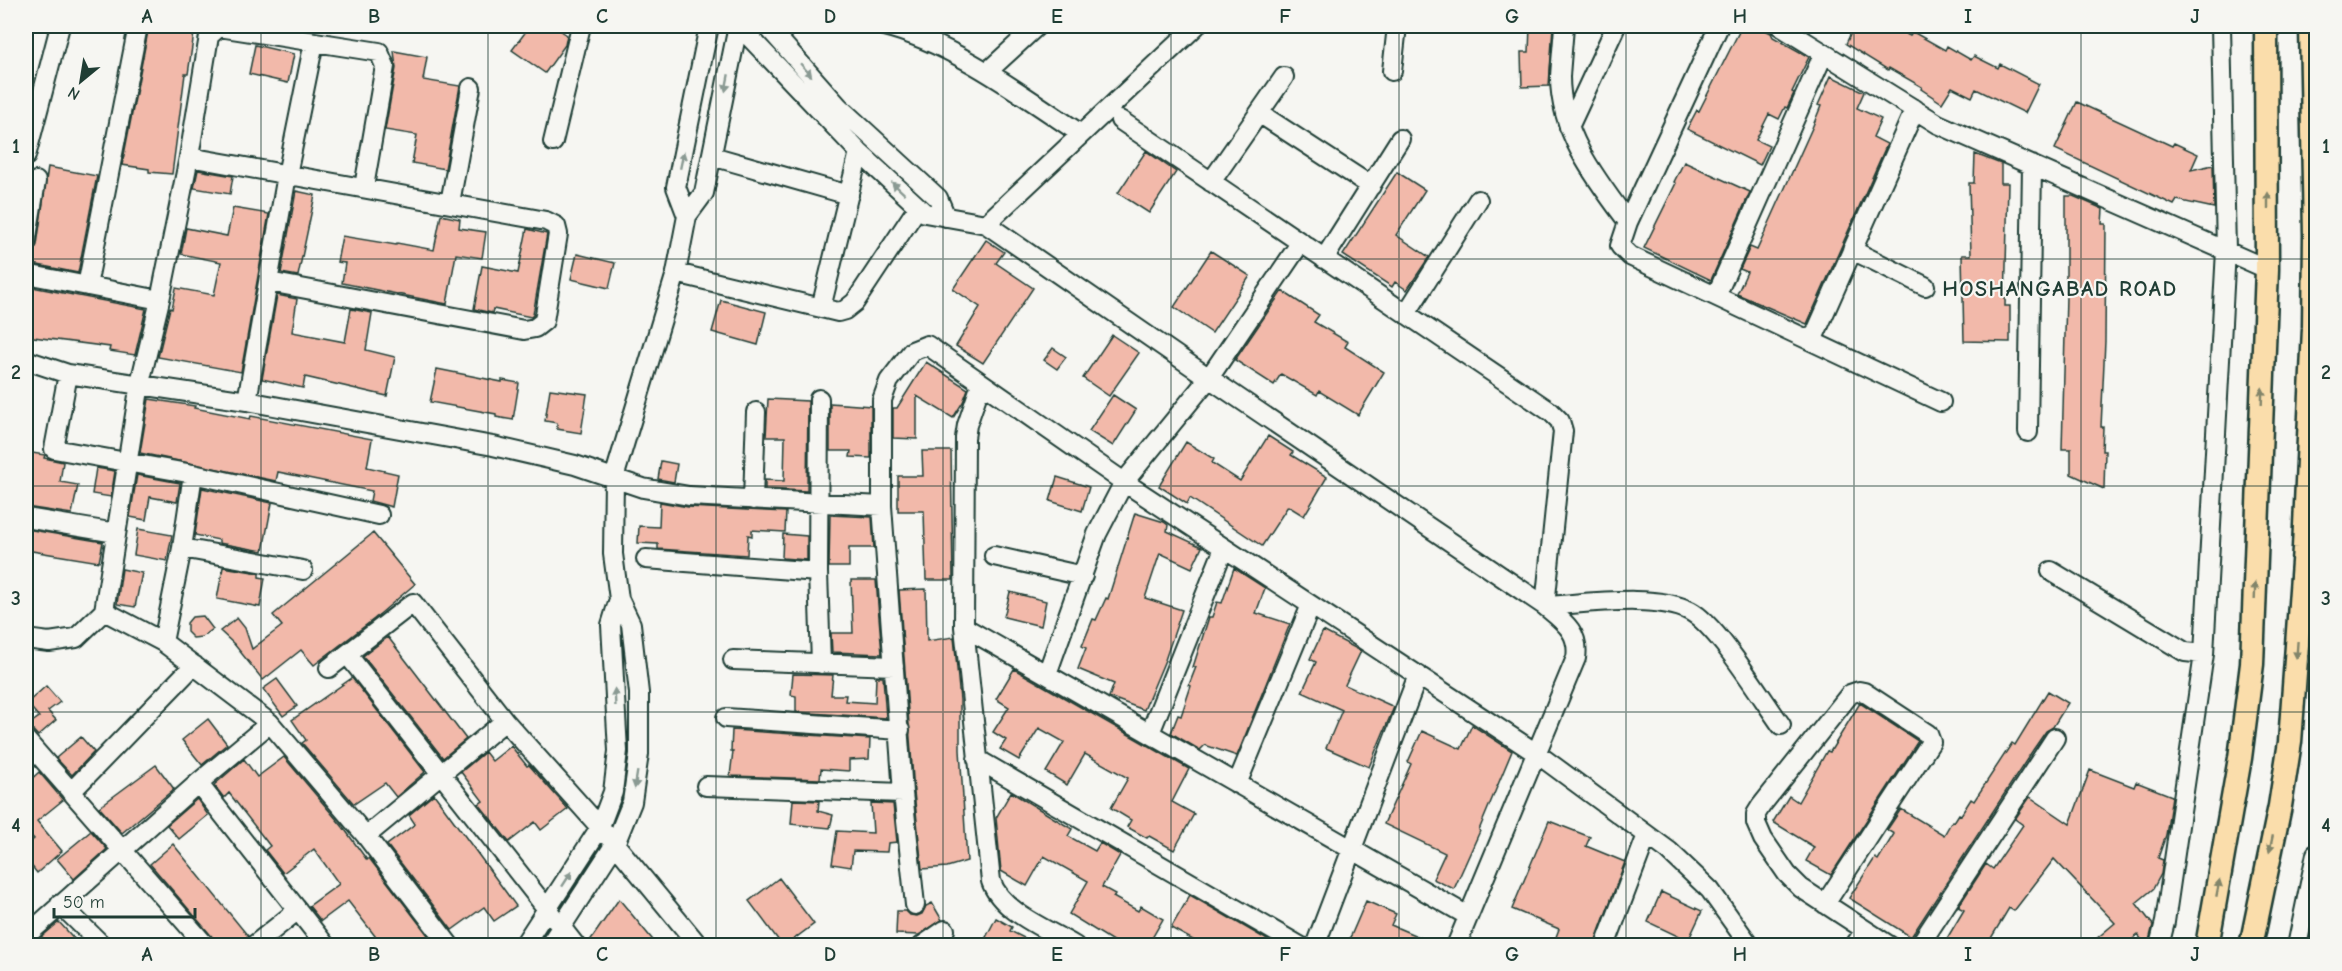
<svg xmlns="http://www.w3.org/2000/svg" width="2342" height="971" font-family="'Comic Neue',sans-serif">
<rect width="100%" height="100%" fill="#f6f6f2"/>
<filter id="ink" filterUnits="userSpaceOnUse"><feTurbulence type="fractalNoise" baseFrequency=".0167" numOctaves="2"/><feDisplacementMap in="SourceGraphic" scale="12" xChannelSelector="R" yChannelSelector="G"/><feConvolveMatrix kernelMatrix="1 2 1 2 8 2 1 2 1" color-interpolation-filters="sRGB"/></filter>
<g filter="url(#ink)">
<path fill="#f2b9aa" stroke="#1f3d34" stroke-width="1.5" d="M149,26H195L188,74H185L172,174L149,172V169L122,165Z
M530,26H554L567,35L565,45L545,73L512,50Z
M1530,26H1553L1549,86L1522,87L1521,52H1529Z
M1742,26H1757L1771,33L1773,37L1809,57L1792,92L1794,93L1787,108L1785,107L1779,119L1769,114L1756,140L1769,146L1760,165L1687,129L1697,110L1699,111Z
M1854,26H1890L1910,36L1913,32L1945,50L1947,46L1971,60L1974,56L1998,68L2000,64L2039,84L2025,113L1976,89L1972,97L1952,87L1942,103L1921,89L1922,87L1889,68L1888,70L1846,44Z
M255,45L294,54L288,83L249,74Z
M394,51L427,57L423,80L460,86L445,169L412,163L417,135L385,130L396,68Z
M1831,76L1864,92L1857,108L1881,119L1873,137L1887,144L1807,324L1737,294L1747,272L1740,269L1750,247L1757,250L1812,128L1821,106L1818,105Z
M2077,102L2172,146L2174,143L2198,154L2191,170L2213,165L2214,208L2177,200L2174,205L2055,149Z
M1146,151L1176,172L1149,213L1118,193Z
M1975,154L2001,164V183H2008L2005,306H2010V342L1964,341L1962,255H1971L1969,183H1974Z
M1684,162L1750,192L1711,280L1644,248L1676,183L1674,182Z
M48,167L97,176L78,273L28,263L29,254L34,251L37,245Z
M198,170L233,176L230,194L194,188Z
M1397,172L1425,190L1396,235L1429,257L1407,290L1395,282L1392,287L1343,255Z
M296,191L315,195L298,276L281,273Z
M2066,196H2073L2103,209L2102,224H2106L2105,341L2101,427H2103L2102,451H2105L2104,489L2071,474V449H2062L2066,296Z
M233,208L269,214L241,372L158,357L170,308L172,309L176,288L214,295L221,262L181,254L186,228L227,236Z
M441,215L460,219L459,228L486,232L482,258L456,254L447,304L342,283L345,263L337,262L342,236L396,245L397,243L434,250Z
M527,229L547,234L533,315L531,317L493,309L492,313L474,309L482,266L518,273Z
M986,240L1004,252L996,263L1033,288L983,363L956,346L980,307L953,289Z
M1211,251L1250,276L1212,333L1174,307Z
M577,254L615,263L609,288L571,279Z
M27,286L146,309L135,355L109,351L110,347L26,336Z
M1282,291L1319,315L1314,322L1348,342L1345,347L1384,372L1358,415L1319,391L1317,395L1281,374L1274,385L1235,360Z
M277,295L297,299L292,332L345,342L351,309L372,313L366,350L395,357L387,396L305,377L303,388L262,379Z
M721,300L766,312L758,345L712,332Z
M1112,335L1139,353L1109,396L1083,378Z
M1053,348L1066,357L1057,369L1044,360Z
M926,362L968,389L963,402L953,418L917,396V439L893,438V408H897Z
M437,369L502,382V380L519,383L513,420L496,417V414L430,402Z
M550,389L587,394L581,433L557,429V423L545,421Z
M1113,395L1136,410L1113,446L1089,431Z
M149,399L195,406L194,408L250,419L251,416L372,439L367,467L398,474L392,507L370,501L372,491L278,472L276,481L140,453Z
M768,399L808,401L807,491L765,489V480L784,481L785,437H766Z
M830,403L871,406V458L850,457L851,451H830Z
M1268,436L1293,452L1291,455L1327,477L1304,516L1288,506L1262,546L1190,498L1187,504L1159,486L1186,442L1214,459L1212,463L1240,481Z
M922,451H951L953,580H926L924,511H898V476H923Z
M26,452L45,455L44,458L63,462L60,482L78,485L72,514L26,507Z
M661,461L677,464L674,482L658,479Z
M96,468L115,471L111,497L92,494Z
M137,475L180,483L177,502L150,497L146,520L130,517Z
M1057,477L1089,487L1082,511L1050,501Z
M202,488L272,503L263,551L219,543V540L195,535Z
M660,502L688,507L786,512L785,532L752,530V536L748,535L747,555L658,549V544L638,543L639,526L659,527Z
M1135,513L1164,522L1168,525L1167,531L1202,547L1192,568L1160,553L1145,598L1182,610L1165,660L1144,710L1109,697L1114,684L1078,669L1086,648L1082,646L1093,619L1096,620L1106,598L1108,599Z
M830,515L872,517L874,548H849V567H829Z
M26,529L103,542L99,562L26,550Z
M138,529L172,535L167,561L134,555Z
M373,533L415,584L374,619L314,665L301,650L263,680L234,644L220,631L237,618L245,628L252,649L282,626L273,615Z
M783,534L807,536V560L782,558Z
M223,567L259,573V577L265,578L260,607L217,599Z
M1234,568L1265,588L1256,613L1290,624L1237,756L1205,745L1200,750L1171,733L1178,715L1181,716L1191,686L1189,685L1196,667H1193L1209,617H1212L1217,602L1222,603Z
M122,569L142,573L135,607L117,604Z
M851,580H876L882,654L832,652L831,633H853Z
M926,589L927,641L954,637L960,700V750L967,861L947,867L922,869L914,792L899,590Z
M1010,592L1046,601L1041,626L1004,617Z
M203,616L213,629L202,637L193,638L187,632V623L192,617Z
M1323,631L1361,651L1345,685L1394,707L1369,767L1326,748L1342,710L1302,692L1316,662L1310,659Z
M388,637L466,739L443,758L363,656Z
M1014,669L1189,769L1172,802L1194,814L1174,850L1149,836L1147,838L1127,827L1131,820L1111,808L1128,778L1085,754L1067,785L1046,772L1064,742L1039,728L1019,760L1000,749L1006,740L993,732L1009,707L996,699Z
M793,674L833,675L831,695H846L845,701L875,703L876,677H883L886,718L796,712V696L791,695Z
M352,678L425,772L396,797L385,783L354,804L302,743L306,740L292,720Z
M277,679L297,706L283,716L263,689Z
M46,686L60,702L48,711L56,720L38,736L28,725L39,717L27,703Z
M2048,691L2068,703L2053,727L2046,731L2033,750L1911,937L1849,898L1875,858L1878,860L1894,834L1887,830L1901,809L1944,835L1952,821L1954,822L1959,814L1961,815L1971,799L1974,801L2012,743L2015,745Z
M1860,703L1918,741L1831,875L1806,861L1814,847L1773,822L1789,796L1798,802L1827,751L1830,752Z
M208,719L227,744L202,765L182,740Z
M1472,725L1512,751L1479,830L1480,831L1454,889L1433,879L1445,853L1384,824L1411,764L1408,762L1422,731L1461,749Z
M732,730L870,739L869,759L849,760V771L821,769L820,779L730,776L733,751H731Z
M81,737L94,752L72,775L56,758Z
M511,746L527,766L529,765L568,809L541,830L535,822L509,842L479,804L483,801L461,772L485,752L492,761Z
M284,757L343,827L367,860L369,858L434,943L430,945H382L348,901L321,921L309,906L339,884L314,849L283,873L265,850L270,846L229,793L224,798L214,785L244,759L257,777Z
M156,765L174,789L122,833L99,807Z
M2090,770L2134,787L2136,782L2172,796L2166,835L2158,858L2163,860L2161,874L2153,889L2136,903L2153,925L2149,941L2145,944L2138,935L2125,945H2089L2115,923L2054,859L2014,911L2009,908L1987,945H1943L1964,910L1958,907L1986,864L1993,869L2023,825L2015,819L2030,797L2070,824Z
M39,772L63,800L37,821L62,851L37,873L26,859V846L34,839L26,830V784Z
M1011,792L1072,829L1068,836L1095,851L1100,843L1120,855L1102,887L1115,894L1113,897L1138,911L1141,906L1163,919L1148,945H1119L1069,914L1088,881L1044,856L1027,886L1001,871L996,818Z
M434,794L516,906L494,921L484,907L452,930L387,845L415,824L409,815Z
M197,799L208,815L179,839L167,825Z
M793,800L819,801L818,811L833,815L830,828L791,824Z
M871,803L893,804L897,842L888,843L887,852L853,851L851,867L832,864L837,831L873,833Z
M1549,821L1590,837L1586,846L1625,862L1594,945H1553L1559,929L1512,909Z
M91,831L107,849L74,879L57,859Z
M173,844L248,936L242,945H217L214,939L150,864Z
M779,878L814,924L786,945H782L749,901Z
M1661,892L1702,911L1688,941L1648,922Z
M1190,895L1271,942L1276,945H1202L1171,928Z
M619,899L657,945H587Z
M1366,901L1396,914L1391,925L1438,945H1347Z
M932,903L942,920L919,935L896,934L897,911H906L910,915L917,916L922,914L926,906Z
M996,918L1012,927L1010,931L1038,945H982Z
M59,922L80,945H31L33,944Z"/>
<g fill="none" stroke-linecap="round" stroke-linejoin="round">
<defs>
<path id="minor" d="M739,26L859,152L925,213L986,224L1209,378L1545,606C1563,621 1580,632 1576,658L1456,946
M767,26L839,107L938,198L946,217
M884,26C953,43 1022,95 1081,134
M1564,26C1563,42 1561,60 1560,77C1560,133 1596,179 1628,222
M1719,26L1628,222L1620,246L1630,256L1941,402
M1780,26L1938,124L2267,269
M1392,71L1397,26
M987,72L1037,26
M1259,113L1371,186
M1120,120L1551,412L1560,421L1563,431L1545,606C1583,604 1657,593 1690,611C1717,625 1761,697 1781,725
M1569,127L1616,26
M553,142L581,26
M26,156L60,26
M712,156L849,195
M189,157L546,221L556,226L558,234L544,321L535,328L524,330L269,282
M1211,182L1284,77
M450,203L471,88
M687,216L676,187L709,26
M986,224L1196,26
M26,243L36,181
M1852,250L1925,286
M1324,259L1400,139
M676,273L838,312L845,310L855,302L918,207
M26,274L160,300
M87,286L138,26
M1716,296L1824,53
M821,308L859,152
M1406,314L1478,200
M1812,341L1915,109
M26,360L68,374L247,401L493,446L575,465L643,488L689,496L882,506
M68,374L54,449L193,474L379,515
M981,384L967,425L965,438L964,627L991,881C1001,912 1049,930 1075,946
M819,399L818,572L821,664
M247,401L287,175L314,42
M2028,432L2032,165
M753,500L756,412
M26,518L116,533
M182,548L303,570
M994,556L1083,576
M646,559L818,572
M2051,571L2185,652L2204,654
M104,611L163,642L270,723L366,836L450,946
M964,627L1468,916
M26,639L49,642L76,638L104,611L140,383L160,300L189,157L209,36L219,27L379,52L385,66L364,187
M163,642L182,548L193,474
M347,654L576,946
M733,660L894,666
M329,668L413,603L505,721
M1047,674L1097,534L1124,482L1209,378L1301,242
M726,718L900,730
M1150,733L1224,548
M26,740L206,946
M977,759L1300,946
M198,783L326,946
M1237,784L1311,605
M706,786L903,793
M71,792L194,665
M366,836L505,721L615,844L699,946
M60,904L103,946
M1825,904L1931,742L1928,734L1864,692L1859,691L1850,694L1761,806L1756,814V823L1763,839L1787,874L1801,888L1890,946
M915,905L903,793L882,506V400L889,381L912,351L927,345L1124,482L1536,753L1669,851L1710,890L1750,946
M26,936L198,783L270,723
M253,946L298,910
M523,946L599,829L613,792L618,751L611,625L619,599
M549,946L615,844L632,802L639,754V693L631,624L619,599L613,554L614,478L676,273L687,216L704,193L738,26
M922,946L945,930
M1315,946L1418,675
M1605,946L1647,835
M1854,946L1865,931
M1919,946L2055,738
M2159,946L2165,922L2204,654L2226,250L2221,26
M2297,946L2316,854"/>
<path id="major" d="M2207,946L2240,758L2252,664L2267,269L2266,26
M2251,946L2280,806L2290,742L2304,548L2314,328L2315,235L2311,26"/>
</defs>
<use href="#minor" stroke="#1f3d34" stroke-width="22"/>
<use href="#major" stroke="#1f3d34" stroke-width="27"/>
<use href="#minor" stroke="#f6f6f2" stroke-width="18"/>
<use href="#major" stroke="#faddab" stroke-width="22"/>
</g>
<defs><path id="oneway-solid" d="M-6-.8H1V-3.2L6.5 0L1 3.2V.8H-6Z" transform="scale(1.5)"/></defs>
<g fill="#8a9a93">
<use href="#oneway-solid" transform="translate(806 70) rotate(49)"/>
<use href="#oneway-solid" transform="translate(727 83) rotate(101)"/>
<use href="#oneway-solid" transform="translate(682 160) rotate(-78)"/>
<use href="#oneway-solid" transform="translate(898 188) rotate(-137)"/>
<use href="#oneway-solid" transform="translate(615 697) rotate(-93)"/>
<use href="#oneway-solid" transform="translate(636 780) rotate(99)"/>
<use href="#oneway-solid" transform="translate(567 879) rotate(-57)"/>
</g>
<g fill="#82856a">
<use href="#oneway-solid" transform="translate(2268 201) rotate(-90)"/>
<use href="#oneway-solid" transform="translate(2262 396) rotate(-88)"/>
<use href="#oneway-solid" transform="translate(2255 591) rotate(-88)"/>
<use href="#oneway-solid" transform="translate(2297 650) rotate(94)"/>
<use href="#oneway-solid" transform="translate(2271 844) rotate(102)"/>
<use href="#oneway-solid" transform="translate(2218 888) rotate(-79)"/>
</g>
</g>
<path fill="none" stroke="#1f3d34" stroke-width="1.5" stroke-opacity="0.55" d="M261,26V946M488,26V946M716,26V946M943,26V946M1171,26V946M1399,26V946M1626,26V946M1854,26V946M2081,26V946M26,259H2316M26,486H2316M26,712H2316"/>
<g text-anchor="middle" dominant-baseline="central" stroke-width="4.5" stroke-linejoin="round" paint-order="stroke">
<g font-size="22" font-weight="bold" letter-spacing="1.5" fill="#1f3d34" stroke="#f6f6f2">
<text x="2060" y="289">HOSHANGABAD ROAD</text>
</g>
</g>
<rect width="2342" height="971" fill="none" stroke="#f6f6f2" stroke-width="66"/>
<g transform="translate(81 81) rotate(210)" stroke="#f6f6f2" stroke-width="4.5" paint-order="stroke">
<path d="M0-4.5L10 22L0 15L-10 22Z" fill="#1f3d34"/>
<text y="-9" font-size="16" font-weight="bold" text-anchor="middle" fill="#1f3d34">N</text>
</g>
<path d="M54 908v9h141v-9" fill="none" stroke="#1f3d34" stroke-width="3"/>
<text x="63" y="908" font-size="18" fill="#1f3d34" stroke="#f6f6f2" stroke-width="4.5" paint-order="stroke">50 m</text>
<rect x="33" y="33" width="2276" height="905" fill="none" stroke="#1f3d34" stroke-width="2"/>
<g font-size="20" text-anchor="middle" font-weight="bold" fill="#1f3d34">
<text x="147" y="23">A</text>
<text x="374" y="23">B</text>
<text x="602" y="23">C</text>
<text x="830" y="23">D</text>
<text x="1057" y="23">E</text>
<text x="1285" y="23">F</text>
<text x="1512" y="23">G</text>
<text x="1740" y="23">H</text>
<text x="1968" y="23">I</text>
<text x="2195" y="23">J</text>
<text x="16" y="153">1</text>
<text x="2326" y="153">1</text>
<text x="16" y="379">2</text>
<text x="2326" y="379">2</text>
<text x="16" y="605">3</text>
<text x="2326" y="605">3</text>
<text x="16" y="832">4</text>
<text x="2326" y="832">4</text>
<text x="147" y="961">A</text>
<text x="374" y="961">B</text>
<text x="602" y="961">C</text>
<text x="830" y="961">D</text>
<text x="1057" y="961">E</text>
<text x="1285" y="961">F</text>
<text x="1512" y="961">G</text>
<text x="1740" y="961">H</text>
<text x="1968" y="961">I</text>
<text x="2195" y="961">J</text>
</g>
</svg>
